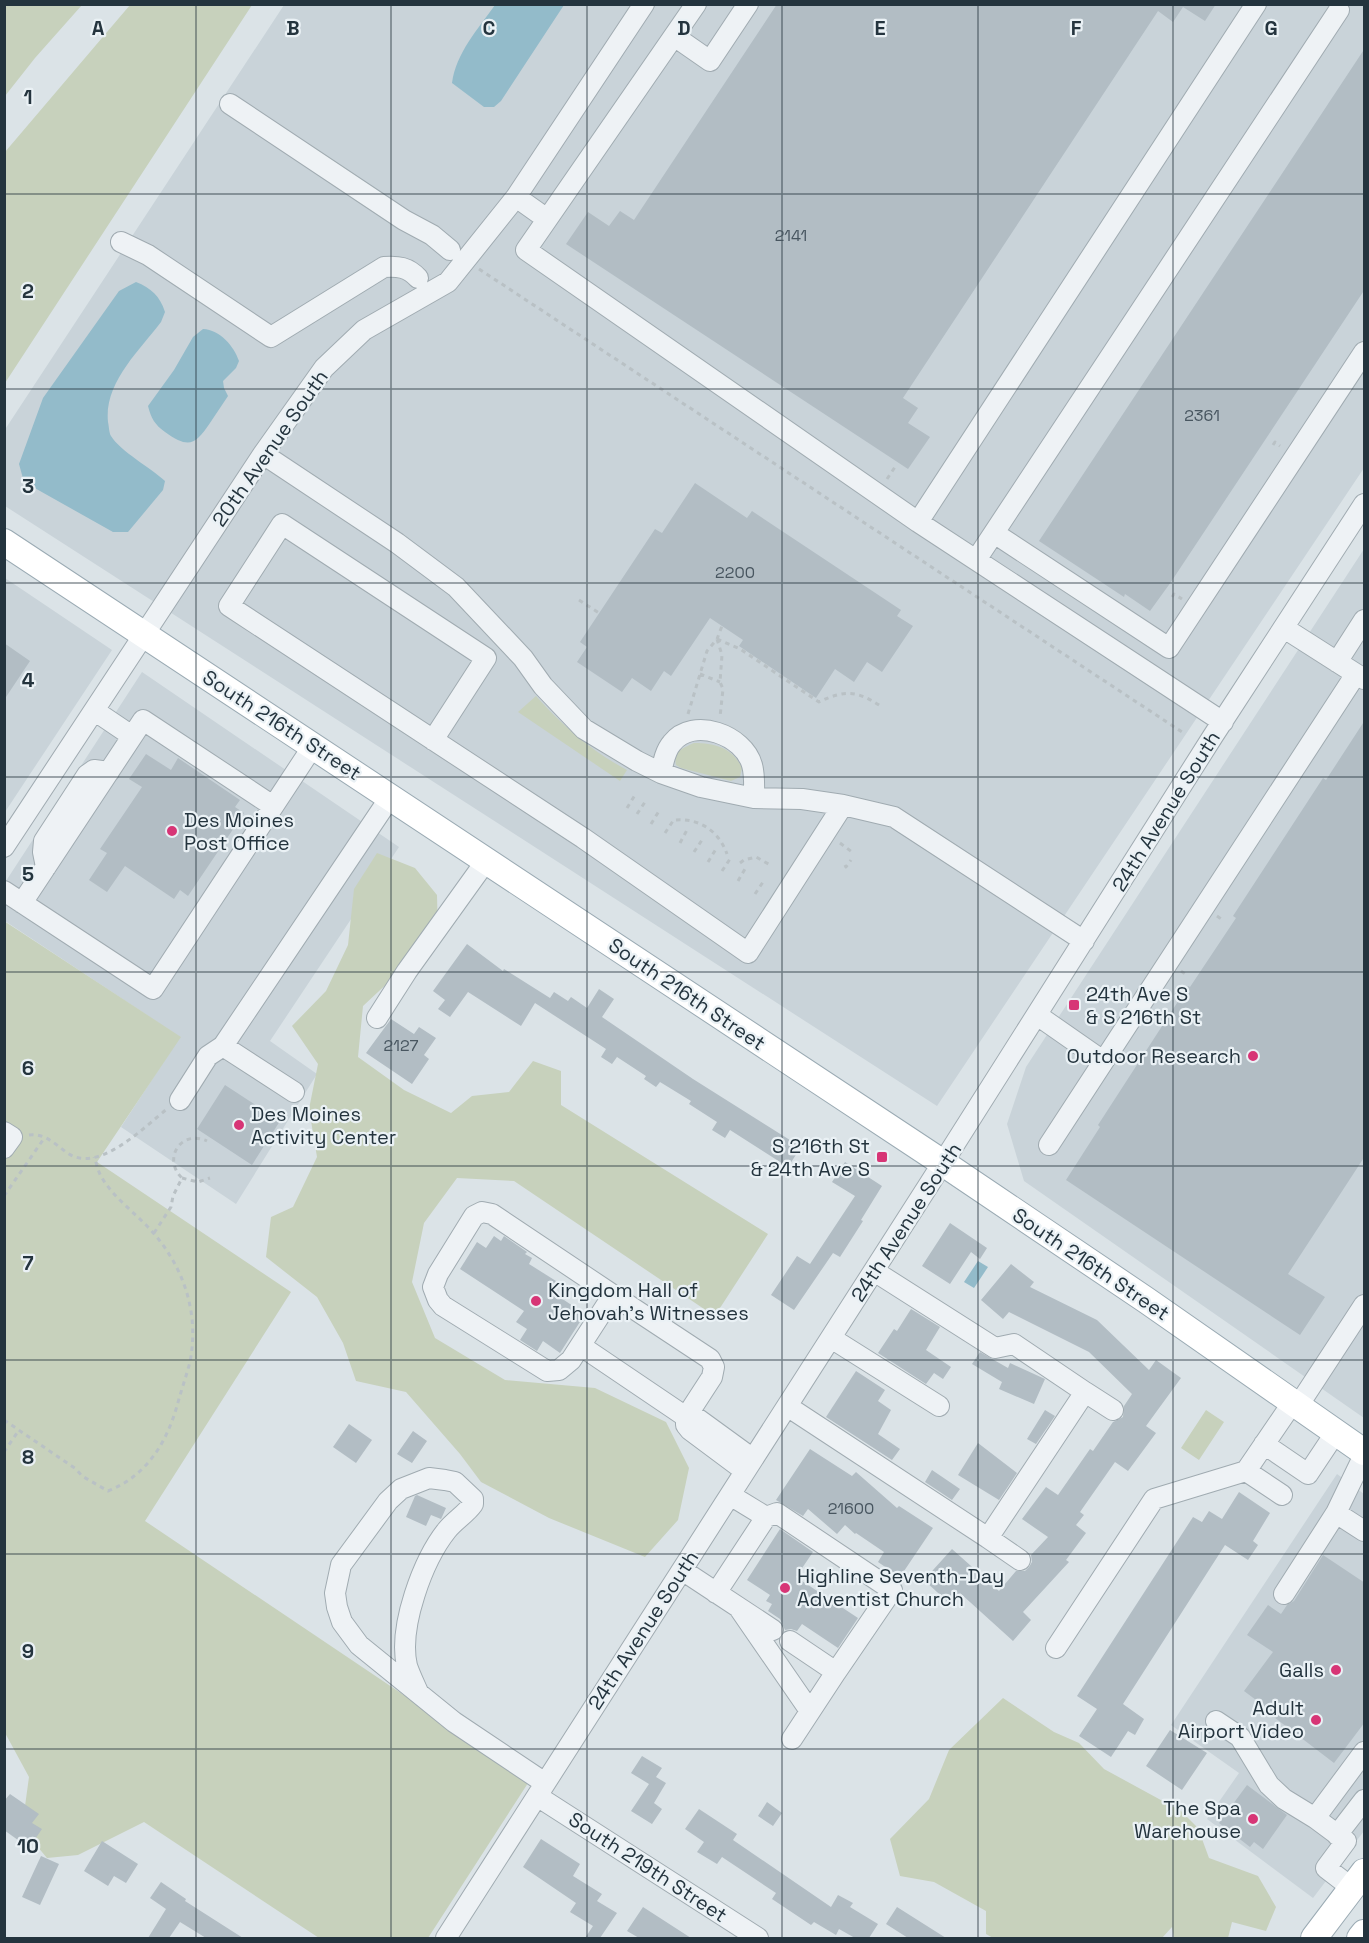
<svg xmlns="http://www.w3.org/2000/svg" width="1369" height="1943" font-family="'Space Grotesk',sans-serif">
<rect width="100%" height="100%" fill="#dbe3e7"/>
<path fill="#c9d3d9" d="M284,5H1364V468L937,1106L5,506L4,431Z
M1364,549V1418L1024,1181L1007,1124L1026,1067Z
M5,578L112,650L5,812Z
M142,672L399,847L270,1041L317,1074L236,1204L121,1127L180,1037L5,921L4,884Z
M1337,1474L1364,1494V1831L1313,1898L1207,1819L1239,1773L1171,1725Z"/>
<path fill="#c7d1bc" d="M5,4L82,5L35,58L5,96Z
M130,5H252L5,383V152Z
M536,696C563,726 591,751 627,770L620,781L518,712Z
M694,743C715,743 733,748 742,768L740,777L731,781L681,768L676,765C673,751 683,748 694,743Z
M377,853L415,868L437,895L438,936L363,1006L358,1057L404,1090L451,1113L472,1096L509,1092L533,1061L561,1071V1105L768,1234L720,1308L713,1315L514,1181L457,1178L424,1223L412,1282L435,1338L505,1380L595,1388L666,1422L689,1468L678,1520L645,1557L549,1518L481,1482L460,1454L406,1392L356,1381L343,1343L317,1297L266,1257L271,1217L293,1207L317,1157L309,1109L318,1064L292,1026L326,991L348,945L354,889Z
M4,921L181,1037L97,1162L291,1292L145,1521L530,1780L428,1938H319L144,1822L78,1855L47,1858L22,1828L29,1777L4,1731Z
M1206,1410L1224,1422L1199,1460L1181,1448Z
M1003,1698L1054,1732L1079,1743L1104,1769L1181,1811L1198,1828L1209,1858L1258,1876L1276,1907L1266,1931L1232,1922L1228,1938H1174L1172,1927L1162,1938H993L986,1934V1911L934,1882L900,1876L890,1839L929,1799L949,1750Z"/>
<path fill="#93bbca" d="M495,5H564L501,101L494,107H484L452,83C456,53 478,29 495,5Z
M136,282C151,288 160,296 165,312L161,322C139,351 104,383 108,422C109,426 109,433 111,436C120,451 151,468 165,481L163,490L128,532H113L24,482L19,464L43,398L119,291Z
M203,329C220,330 234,346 239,361L236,368L223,381L224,388L228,396C222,405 216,414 210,423C195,445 189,449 165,432C155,425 151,418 148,406L174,370L193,337Z
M978,1261L988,1267L974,1288L964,1282Z"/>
<path fill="#b2bdc4" d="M777,4H1216L1205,21L1183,7L1173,22L1158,11L903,398L918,408L908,423L930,437L908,469L566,244L588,212L609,226L620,211L634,220Z
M1365,48V289L1171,582L1150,611L1125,594L1124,597L1039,541Z
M695,483L747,518L752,511L901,610L897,616L913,626L882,672L867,662L854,682L835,669L816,698L739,646L743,640L710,618L671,676L664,671L651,691L632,678L622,692L577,662L587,647L580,642L655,529L662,533Z
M4,643L30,661L4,700Z
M1365,720V1156L1288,1274L1325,1297L1300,1335L1066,1180L1100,1127L1098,1125L1188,986L1190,987L1236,918L1233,916L1323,778L1326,780Z
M146,754L171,770L178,758L240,800L235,807L244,813L188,896L180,890L174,899L125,866L107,892L89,880L107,853L100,849L142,787L129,779Z
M467,944L503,971L504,969L550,998L554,992L568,1001L571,997L587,1008L599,989L614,999L602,1017L693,1079L801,1147L788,1167L730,1130L725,1138L712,1130L717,1122L689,1104L691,1101L660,1082L656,1087L644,1079L646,1076L617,1057L612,1064L601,1057L606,1049L535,1003L521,1026L468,992L450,1017L438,1009L445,1000L433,991Z
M391,1019L414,1034L419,1027L436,1038L424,1055L429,1059L412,1084L366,1053Z
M225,1085L280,1121L252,1165L197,1129Z
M845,1162L882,1186L861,1220L863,1221L840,1257L833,1253L794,1310L771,1295L797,1256L810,1264L855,1196L832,1182Z
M950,1223L987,1248L980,1259L971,1252L950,1284L922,1266Z
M494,1236L501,1241L504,1236L527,1252L525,1254L532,1258L529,1264L556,1281L549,1290L585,1314L560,1353L543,1341L537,1351L520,1340L527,1329L516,1322L524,1311L460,1269L477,1242L486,1248Z
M1011,1264L1034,1282L1030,1287L1097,1320L1149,1370L1156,1360L1181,1378L1146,1426L1156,1433L1128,1471L1115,1462L1080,1512L1084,1515L1076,1525L1086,1533L1066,1560L1069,1562L1023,1612L1031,1620L1013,1641L960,1593L950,1604L924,1580L952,1549L999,1591L1016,1571H1025L1029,1567L1032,1562L1031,1555L1048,1537L1022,1519L1046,1487L1058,1495L1090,1449L1093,1451L1113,1422L1123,1417L1124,1406L1132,1394L1089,1352L1009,1312L1003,1319L981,1300Z
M911,1309L940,1327L926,1350L951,1367L943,1379L934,1373L926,1384L878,1353L894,1329L897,1331Z
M980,1352L1008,1368L1010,1363L1045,1379L1034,1404L999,1389L1002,1382L972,1364Z
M856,1371L885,1390L878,1401L891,1410L878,1434L900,1449L892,1460L826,1417Z
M1045,1410L1055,1416L1036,1444L1027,1439Z
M349,1424L372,1440L356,1463L333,1447Z
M413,1431L427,1441L412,1463L397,1454Z
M978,1443L1017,1473L999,1500L958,1475Z
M810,1449L852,1476L856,1472L897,1508L899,1506L933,1528L900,1577L878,1562L884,1552L856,1533L855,1534L845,1525L837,1534L808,1509L803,1516L776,1500Z
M932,1470L960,1489L952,1500L925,1482Z
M1239,1492L1270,1513L1253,1541L1258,1545L1248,1560L1225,1545L1123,1704L1144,1719L1135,1735L1128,1731L1111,1757L1079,1736L1097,1709L1077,1696L1193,1517L1202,1522L1209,1511L1222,1519Z
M417,1495L446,1508L442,1517L441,1519L431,1515L426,1526L406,1517L415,1496Z
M780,1529L813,1552L796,1577L858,1618L838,1648L802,1624L797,1631L791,1629L785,1630L780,1619L768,1611L772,1604L766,1601L770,1595L747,1580Z
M1323,1555L1365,1583V1722L1334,1763L1270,1714L1272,1712L1244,1691L1273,1652L1247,1635L1268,1605L1281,1614L1287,1605L1294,1601Z
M1170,1730L1207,1753L1182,1790L1146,1766Z
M642,1756L662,1768L656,1777L666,1783L654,1803L662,1809L652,1824L631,1811L649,1784L631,1773Z
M1247,1785L1287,1815L1263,1849L1254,1842L1250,1847L1219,1823Z
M10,1794L39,1814L32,1823L42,1829L29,1848L4,1830V1801Z
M767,1802L782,1813L773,1826L758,1816Z
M699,1809L737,1834L733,1840L831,1907L838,1895L853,1903L850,1907L878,1924L869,1938H855L839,1929L836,1935L814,1922L811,1925L772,1899L776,1893L722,1857L717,1864L697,1852L704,1842L685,1829Z
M541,1839L580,1864L573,1876L602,1894L597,1901L617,1913L600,1938H585L593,1926L570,1912L576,1903L523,1867Z
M102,1841L138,1864L126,1883L114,1876L108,1886L84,1871Z
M41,1856L59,1864L40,1905L22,1897Z
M161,1882L186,1899L185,1901L243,1938H206L180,1922L169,1938H148L166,1909L150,1898Z
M643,1907L691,1938H639L627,1931Z
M897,1907L946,1938H908L886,1924Z"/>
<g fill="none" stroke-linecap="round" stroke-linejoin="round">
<defs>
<path id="minor" d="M696,4L526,250L918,522
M674,36L710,61L748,4
M230,104L404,220L432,235L450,250
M516,197L547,219
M121,242L148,255L271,337L384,267C398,266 408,267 418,278
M263,454L397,543L456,587L523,658L543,686L584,729L637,761L661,773L701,787L754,798L802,799L843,805L894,817L1084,941
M994,533L1169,648L1364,352
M976,560L1339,10
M1284,628L1364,679
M1337,662L1364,620
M95,711L132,736
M1223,722L918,522L1256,4
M433,740L486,658L282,524L229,606L583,838L748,953L843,805
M661,773C663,763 665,751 672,743C693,716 744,735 752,765C755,775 754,788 754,798
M4,847L263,454L324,368L364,330L448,282L516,197L644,4
M46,867L43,852L44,841L87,775L94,770L109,772
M4,891L153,989L313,746
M22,903L143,720L273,806
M1037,1015L1103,1061
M377,1018L407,971L486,861
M294,1092L223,1046L391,796
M180,1100L208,1056L223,1046
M4,1132L12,1137L4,1148
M1049,1145L1356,674
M482,1212L492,1214L613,1295L571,1360L559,1370L547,1371L443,1306L438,1300L433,1287L438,1274L474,1216Z
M613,1295L710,1359L714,1367L712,1377L686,1417V1425L690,1430L745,1471
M831,1338L939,1406
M581,1346L686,1417L698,1419L753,1459
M1085,1392L1113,1410
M787,1406L988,1538L1085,1392L1014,1344L995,1348L874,1271
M1298,1406L1364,1305
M1264,1444L1308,1474L1336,1432
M1364,1455L1336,1513L1364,1531
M1246,1471L1282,1495
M766,1517L777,1513L892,1590L836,1672
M988,1538L1020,1560
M682,1570L773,1630
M716,1593L766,1517L730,1495
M1284,1594L1336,1513
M739,1608L810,1711
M790,1641L836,1672L792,1739
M1056,1648L1154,1499L1246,1471L1293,1402
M418,1692C414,1683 410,1675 407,1666C398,1627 423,1560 447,1530C455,1520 466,1514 473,1504V1499L455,1482L445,1480L429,1478L401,1489L388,1501L341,1565L335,1593L337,1607L342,1622L359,1645L454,1722L545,1783
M1216,1721L1240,1737L1269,1785L1284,1799L1315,1818
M537,1796L758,1938
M1337,1835L1364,1800
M1352,1888L1326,1868L1346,1841L1315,1818L1364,1752
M446,1938L930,1183L1213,736L1364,504"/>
<path id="major" d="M4,542L943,1163L1146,1300L1364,1452
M1314,1938L1364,1872
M1360,1938L1364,1933"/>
</defs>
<use href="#minor" stroke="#a0abb1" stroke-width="22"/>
<use href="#major" stroke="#9aaab3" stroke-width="28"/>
<path stroke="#b9c1c5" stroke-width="3" stroke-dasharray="4.5 4.5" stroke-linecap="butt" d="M479,269L1182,732
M1273,445L1275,442L1280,446
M887,479L895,467
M1172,597L1174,594L1182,599
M579,600L599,613
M717,639L740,649L819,702C846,689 858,691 882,707
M717,639L722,655L720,682L723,689L720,717
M700,674L720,682
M688,714L707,651L717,639L722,626
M627,808L635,795
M637,814L645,802
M676,820C699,818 719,831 727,854
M651,824L659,811
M665,833L673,821
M680,843L687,830
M840,843L852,852
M694,852L702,840
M708,862L716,849
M740,863L744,860L756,857L772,866
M845,865L846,867L851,860
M722,871L730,859
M738,881L745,869
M755,894L763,882
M1217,916L1224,921
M1181,971L1188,976
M29,1135C44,1133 54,1143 66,1152C97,1176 144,1127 167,1109
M182,1178L198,1182L210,1178
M4,1196L45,1137
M154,1233L171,1207L173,1196L182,1178C162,1159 181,1129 207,1141
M4,1420L76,1469L82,1476L108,1491C146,1476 166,1444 177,1406C181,1391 186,1377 190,1362C200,1310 182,1262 146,1225C131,1210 113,1196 102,1178C98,1172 97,1164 94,1157
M4,1452L19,1430"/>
<use href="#minor" stroke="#eef2f5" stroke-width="20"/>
<use href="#major" stroke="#fff" stroke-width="26"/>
</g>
<path fill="none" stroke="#24343e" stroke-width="1.5" stroke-opacity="0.55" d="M196,4V1938M391,4V1938M587,4V1938M782,4V1938M978,4V1938M1173,4V1938M4,194H1364M4,389H1364M4,583H1364M4,777H1364M4,972H1364M4,1166H1364M4,1360H1364M4,1554H1364M4,1749H1364"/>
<g fill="#d73576" stroke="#eaf1f5" stroke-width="2">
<circle cx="172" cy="831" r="6"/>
<rect x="1068" y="999" width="12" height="12" rx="3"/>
<circle cx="1253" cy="1056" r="6"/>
<circle cx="239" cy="1125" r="6"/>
<rect x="876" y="1151" width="12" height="12" rx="3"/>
<circle cx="536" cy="1301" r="6"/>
<circle cx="785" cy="1588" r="6"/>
<circle cx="1336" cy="1670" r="6"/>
<circle cx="1316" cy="1720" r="6"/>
<circle cx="1253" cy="1819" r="6"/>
</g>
<g text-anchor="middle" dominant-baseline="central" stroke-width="4.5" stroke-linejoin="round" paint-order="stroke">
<g font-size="16" fill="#485660">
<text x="791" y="235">2141</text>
<text x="1202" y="415">2361</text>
<text x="735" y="572">2200</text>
<text x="401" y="1045">2127</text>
<text x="851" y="1508">21600</text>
</g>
<g font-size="20" fill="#24343e" stroke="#eaf1f5">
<text transform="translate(270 448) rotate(-55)">20th Avenue South</text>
<text transform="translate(282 725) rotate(33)">South 216th Street</text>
<text transform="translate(1166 811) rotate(-58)">24th Avenue South</text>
<text transform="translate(687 994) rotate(34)">South 216th Street</text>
<text transform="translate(906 1222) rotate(-57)">24th Avenue South</text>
<text transform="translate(1091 1264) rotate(34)">South 216th Street</text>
<text transform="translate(643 1630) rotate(-57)">24th Avenue South</text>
<text transform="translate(648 1867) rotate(33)">South 219th Street</text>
</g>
<g font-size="20" fill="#24343e" stroke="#eaf1f5" text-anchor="start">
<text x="184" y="820">Des Moines<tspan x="184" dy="23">Post Office</tspan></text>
<text x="1086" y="994">24th Ave S<tspan x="1086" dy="23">&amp; S 216th St</tspan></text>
<text x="1241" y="1056" text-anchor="end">Outdoor Research</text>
<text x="251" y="1114">Des Moines<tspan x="251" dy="23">Activity Center</tspan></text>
<text x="870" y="1146" text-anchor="end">S 216th St<tspan x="870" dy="23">&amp; 24th Ave S</tspan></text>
<text x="548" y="1290">Kingdom Hall of<tspan x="548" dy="23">Jehovah's Witnesses</tspan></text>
<text x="797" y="1576">Highline Seventh-Day<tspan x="797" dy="23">Adventist Church</tspan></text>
<text x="1324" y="1670" text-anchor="end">Galls</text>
<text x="1304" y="1708" text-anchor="end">Adult<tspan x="1304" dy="23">Airport Video</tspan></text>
<text x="1241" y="1808" text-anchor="end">The Spa<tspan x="1241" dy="23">Warehouse</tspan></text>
</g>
</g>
<g font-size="20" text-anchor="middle" font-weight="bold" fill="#24343e" stroke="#eaf1f5" stroke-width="4.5" stroke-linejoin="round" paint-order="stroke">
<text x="98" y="35">A</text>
<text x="293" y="35">B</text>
<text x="489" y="35">C</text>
<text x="684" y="35">D</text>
<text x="880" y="35">E</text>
<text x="1076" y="35">F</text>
<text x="1271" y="35">G</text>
<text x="28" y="104">1</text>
<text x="28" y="298">2</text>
<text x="28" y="493">3</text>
<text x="28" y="687">4</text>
<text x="28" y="881">5</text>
<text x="28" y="1075">6</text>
<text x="28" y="1270">7</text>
<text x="28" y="1464">8</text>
<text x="28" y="1658">9</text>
<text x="28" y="1853">10</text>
</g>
<rect width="1369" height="1943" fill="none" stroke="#24343e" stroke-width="12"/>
</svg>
